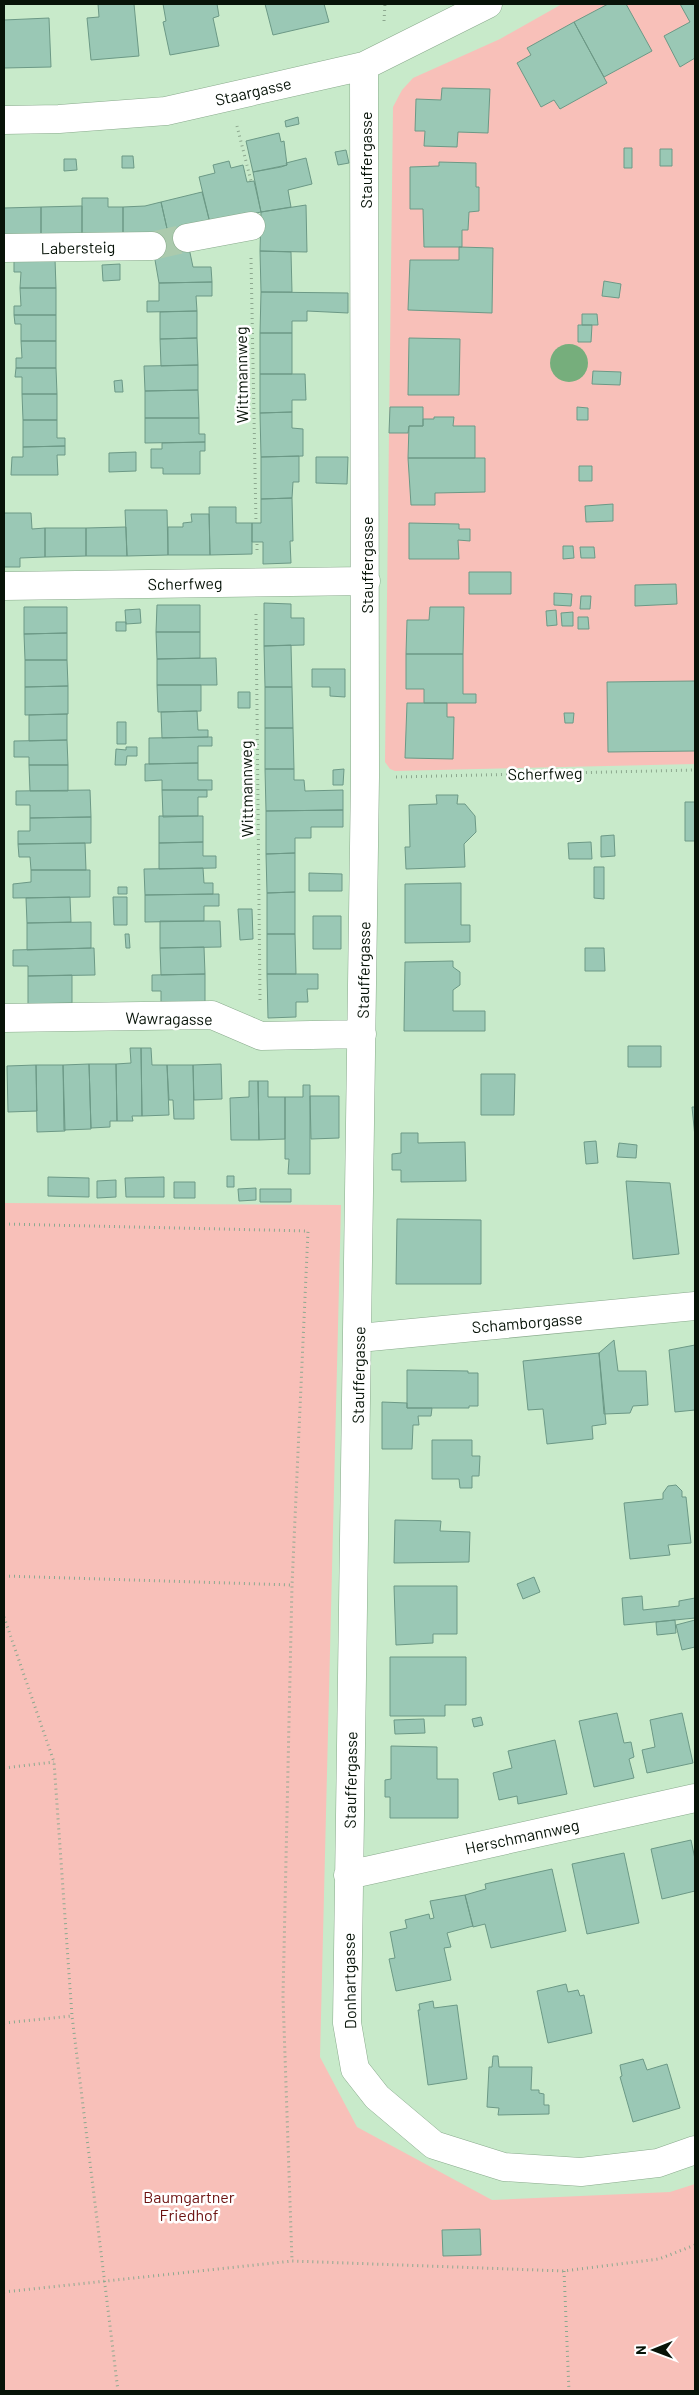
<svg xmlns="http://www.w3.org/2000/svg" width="699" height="2395" font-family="Barlow,sans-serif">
<rect width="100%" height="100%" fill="#c8eaca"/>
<path fill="#f8c0b9" d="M562,4H695V764L395,771L390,769L385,762L393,107L402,90L413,78L500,39Z
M4,1203L341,1205L320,2057L357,2127L492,2200L670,2192L695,2184V2391H4Z"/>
<path fill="#76ae7c" d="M550 363a19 19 0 1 1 38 0a19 19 0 1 1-38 0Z"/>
<path fill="#9ac8b5" stroke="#6c9986" d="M98,4H134L139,56L91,60L87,18L99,17Z
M163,4H217L219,16L213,18L219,46L170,55L163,22L166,21Z
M265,4H324L329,22L273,35Z
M608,4H626L652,51L604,77L574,22Z
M680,4H695V58L680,67L664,36L690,22Z
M49,18L51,67L4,68V20Z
M574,22L607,83L560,109L554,100L541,107L517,63L531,55L527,48Z
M442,88L490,89L488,133L458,132L457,147L424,146L425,131H415L416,99L441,100Z
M298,117L299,124L286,127L285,121Z
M279,133L281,142L284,141L287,165L253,172L246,141Z
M624,148H632V168H624Z
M660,149H672V166H660Z
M346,150L349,163L338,165L335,152Z
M122,156H133L134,168H122Z
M306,158L312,184L288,190L291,207L261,212L253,172L281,167L287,165L286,163Z
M64,159H76L77,170L64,171Z
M229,161L231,168L243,165L247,182L254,181L261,212L210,223L199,177L215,173L213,165Z
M439,162L476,163V187H479V211L469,212L468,230H462V247H424L423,209H410V167L439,166Z
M202,192L210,223L168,233L161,202Z
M82,198H108V207H123V238H82Z
M161,202L168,233L151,237L123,238V207L145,206Z
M306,205L307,252L260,251L261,212Z
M82,206V238L41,239V207Z
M41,207V239H4V208Z
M185,229L193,267H211L212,282L159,283L151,237Z
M459,247L493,248L492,313L408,310L410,260H459Z
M260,251L291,252L292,292H261Z
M14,259H55L56,288H20L21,272H14Z
M120,264V280L103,281L102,265Z
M604,281L621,284L619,298L602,296Z
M212,282V296H196L197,311L147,312V301H159V283Z
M20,288H56V315H14V306H21Z
M261,292L348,293V313L307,311V321H292V333H260Z
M197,311V338L160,339V312Z
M582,314H597L598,325H582Z
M14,315H56V341H21V324H15Z
M578,325H592L591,342H578Z
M260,333H292V374H260Z
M197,338L198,365L161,366L160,339Z
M409,338L460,339L459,395H408Z
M21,341H56V368H16V358H22Z
M198,365V390L145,391L144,366Z
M16,368H56L57,394H22V377H15Z
M593,371L621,372L620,385L592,384Z
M260,374H305L306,400H292V412L260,413Z
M122,380L123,392H115L114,381Z
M198,390L199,418H145V391Z
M22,394H57V420H23Z
M390,407H423V426H409L408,433H389Z
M577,407L588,408V420H577Z
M292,412V428L303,429V456L261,457L260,413Z
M434,417H454L453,426H475V458H408L409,426H423V419H434Z
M145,418H199V434H205V442L145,443Z
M23,420H57V438H65V446L23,447Z
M205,442V451H200V474H163V468H151V449H162V443Z
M65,446V455H57L58,475H11L12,457H23V447Z
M136,452V471L109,472V453Z
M299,456V482H293L292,498L261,499V457Z
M316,457H348L347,484L316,483Z
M408,458H485V492L435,493V505H411Z
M579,466H592V481H579Z
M292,498L293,541H290L291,563L263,564V542H252V523H261V499Z
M613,504V521L586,522L585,506Z
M209,507H236V523H252V554L210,555Z
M125,510H167L168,555L127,556Z
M4,513H31L32,529L45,528V557L20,558V567H4Z
M191,514H209L210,555H168V527H183V523L192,522Z
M409,523L459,524V529H470V541L458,540L459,559H409Z
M126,527L127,556H86V528Z
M45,528H86V556L45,557Z
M563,546H573L574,558L563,559Z
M580,547H594L595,558H581Z
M469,572H511V594H469Z
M676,584L677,604L635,606V585Z
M554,593L572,594L571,606L554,605Z
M581,596H591L590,609H580Z
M264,603L291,604V618H304V645L264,646Z
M157,605H200V632H156Z
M24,607H67V633L24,634Z
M430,607H464L463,654H406L407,620H429Z
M140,609L141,623L126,624L125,610Z
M556,610L557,625L547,626L546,611Z
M573,612V626H562L561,613Z
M578,617H588L589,629H578Z
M116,622H126V631H116Z
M156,632H200V658L157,659Z
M67,633V660H25L24,634Z
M291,645L292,687H265L264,646Z
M406,654H463V694H476V703H424V689H406Z
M216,658L217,685H157V659Z
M25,660H67L68,686L25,687Z
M312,669H345V697L330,696V687H312Z
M695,681V751L608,752L607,682Z
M157,685H201V711L158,712Z
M68,686V714L25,715V687Z
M265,687H292L293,728H265Z
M238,692H250V708H238Z
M407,703H447V717H454L453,759L405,758Z
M197,711L198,730H208V737L162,738L161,712Z
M564,713H574L573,723H565Z
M67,714V740L29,741V715Z
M117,722H126V744H117Z
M265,728H293L294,769H265Z
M212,737V746H198V763L149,764V738Z
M67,740L68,765H29V757H14V741Z
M126,747H137V756H127L126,765H115L116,749L126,750Z
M198,763V780H212V790H162V780L145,781V764Z
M29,765H68V791H30Z
M265,769H294V780H304L305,791L343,790V810L266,811Z
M344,769L343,785H333V770Z
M90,790L91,817L30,818V805H16V791Z
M162,790H207V797H198V816L163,817Z
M436,795H458L457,804H465L475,816L476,832L464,844L465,867L406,869L405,847H410L409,805L437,804Z
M685,802H695V841H685Z
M343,810V827H311V838H295V853L266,854V811Z
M159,816H203V842L159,843Z
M91,817V843L18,844V831H30V818Z
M614,835L615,856L601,857V836Z
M203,842V856H216V868L159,869V843Z
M591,842L592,859H569L568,843Z
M85,843L86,870H31L30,857H19L18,844Z
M295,853V892L267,893L266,854Z
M594,867H604V899L594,898Z
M203,868L204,883H213V894L145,895L144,869Z
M31,870H90V897L13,898V884L31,882Z
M309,873L342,874V891H309Z
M461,883V925H470V942L405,943V884Z
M118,887H127V894H118Z
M295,892V934H267V893Z
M219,894V906H204V921L145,922V895Z
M70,897L71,922L27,923L26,898Z
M113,897H127V925H114Z
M238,909H252L253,939L240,940Z
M313,916H341V949H313Z
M160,921H220L221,947L160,948Z
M91,922V948L27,950V923Z
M125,934H129L130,948H126Z
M267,934H295L296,974H267Z
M204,947L205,974L161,975L160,948Z
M94,948L95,975L28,976V966H13V950Z
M585,948H604L605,971H585Z
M453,961V967L460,972V985L453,990V1011H485V1031H404L405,962Z
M205,974V1002H161V991H152V975Z
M267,974H318V989H307L308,1002H296V1017L268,1018Z
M72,975V1003L28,1004V976Z
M628,1046H661V1067H628Z
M130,1048H141L142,1116H132L133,1121H117L116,1064L131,1063Z
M141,1048H151L152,1065H167L169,1115L142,1116Z
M89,1064H116L117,1121H110V1127L91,1128Z
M89,1064L91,1129L64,1130L63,1065Z
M221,1064L222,1099L194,1100L193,1065Z
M36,1065H63L65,1131L37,1132Z
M36,1065L37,1111L8,1112L7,1066Z
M167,1065H193L194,1119H174L173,1100H169Z
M481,1074H515L514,1115H481Z
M249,1081H258L259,1140H231L230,1098L249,1097Z
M258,1081H268V1097H285V1139L259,1140Z
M303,1085H310V1174H288L289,1159H285V1097H303Z
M310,1096H339V1138L311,1139Z
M692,1107H695V1137Z
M401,1133H418V1143L465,1142L466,1181L401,1182V1170H392V1154L401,1153Z
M596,1141L598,1163L586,1164L584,1142Z
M619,1143L637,1145L636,1158L617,1157Z
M227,1176H234V1187H227Z
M48,1177L89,1178V1197L48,1196Z
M164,1177V1197H126L125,1178Z
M116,1180V1197L97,1198V1181Z
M626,1181L670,1183L679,1254L633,1259Z
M174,1182H195V1198H174Z
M256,1188V1200L239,1201L238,1189Z
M260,1189H291V1202H260Z
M397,1219L481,1220V1284H396Z
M614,1340L618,1371H646L648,1405L633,1406L630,1413L604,1414L599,1353Z
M695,1345V1410L675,1412L669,1350Z
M599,1353L606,1424L592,1426L593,1439L547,1444L543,1409L528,1410L523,1361Z
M407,1370L468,1371V1373H478V1406H469V1408H407Z
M382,1402L407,1403V1408H432L431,1416H418L419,1425H413L412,1449H382Z
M432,1440H472V1456H480L479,1476H472V1488H460L459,1479H432Z
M676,1485L682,1491V1497H686L691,1543L668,1545L670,1555L630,1559L624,1503L663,1499V1493L668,1486Z
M395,1520L441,1521L440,1531L470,1532L469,1562L394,1563Z
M534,1577L540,1592L523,1599L517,1584Z
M394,1586H457V1634H433V1643L396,1645Z
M642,1596L643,1610L679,1606V1601L695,1598V1618L624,1625L622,1598Z
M675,1620L676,1633L657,1635L656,1622Z
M695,1620V1647L682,1650L676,1625Z
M390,1657H466V1705H445V1716H390Z
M617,1713L624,1743L631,1742L634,1757L629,1759L634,1778L594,1787L579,1721Z
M682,1713L693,1763L647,1773L642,1750L655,1747L650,1720Z
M481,1717L483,1725L474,1727L472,1719Z
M424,1719L425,1733L395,1734L394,1720Z
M555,1740L567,1794L518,1804L517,1796L499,1800L493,1773L512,1768L508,1751Z
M391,1746L437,1747V1779H458V1818H390V1797H385V1780L391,1779Z
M691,1840L695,1859V1891L662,1899L651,1849Z
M624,1853L639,1923L587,1934L572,1864Z
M552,1869L566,1931L491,1948L485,1924L473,1927L465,1895L486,1889L485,1884Z
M465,1895L473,1926L447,1933L451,1947L444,1948L451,1980L396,1991L389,1959L395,1958L390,1932L407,1928L405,1920L429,1914L430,1919L434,1918L430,1901Z
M566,1984L568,1992L578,1990L580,1996L584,1995L592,2033L548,2043L537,1991Z
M433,2001L434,2008L457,2005L467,2079L428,2085L418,2010H420L419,2004Z
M493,2056H498L499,2067H532L531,2090H539V2093L544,2094V2105H549V2114L498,2115L499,2108L487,2107L489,2067H492Z
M643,2059L647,2070L667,2064L680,2108L633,2122L620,2077L622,2076L620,2065Z
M480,2229L481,2255L443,2256L442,2230Z"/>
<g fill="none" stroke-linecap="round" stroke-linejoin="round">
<path stroke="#abcaad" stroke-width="28" stroke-dasharray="28 14" stroke-linecap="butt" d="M152,246L187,238"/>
<defs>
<path id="minor" d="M364,66L365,777L347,2023L355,2069L377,2097L434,2145L504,2167L581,2172L658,2163L695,2150
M4,120L59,119L166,111L364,66L488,4
M187,238L251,226
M4,248L152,246
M4,586L366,581
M4,1018L212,1015L261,1036L362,1034
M359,1338L695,1306
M348,1875L695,1798"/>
</defs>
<use href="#minor" stroke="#89aa8c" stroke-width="29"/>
<path stroke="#8da88f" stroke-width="3" stroke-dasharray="1 4" stroke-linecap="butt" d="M384,21L385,4
M237,126L251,181
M251,258L256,523
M257,550V542
M256,614L260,1000
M396,777L695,770
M4,1224L308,1231L292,1585L283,1997L292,2261
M4,1576L292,1585
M4,1617L54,1762L72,2016L118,2391
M4,1768L54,1762
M4,2023L72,2016
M564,2271L569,2391
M4,2292L292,2261L564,2271L659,2259L695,2245"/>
<use href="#minor" stroke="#fff" stroke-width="28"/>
</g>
<g text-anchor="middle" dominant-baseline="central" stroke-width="5" stroke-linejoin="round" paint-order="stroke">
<g font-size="16" fill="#071308" stroke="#fff">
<text transform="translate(253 91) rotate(-13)">Staargasse</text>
<text transform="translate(365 160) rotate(-90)">Stauffergasse</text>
<text transform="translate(78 247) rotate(-1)">Labersteig</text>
<text transform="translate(241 375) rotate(-91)">Wittmannweg</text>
<text transform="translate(366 565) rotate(-90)">Stauffergasse</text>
<text transform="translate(185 583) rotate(-1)">Scherfweg</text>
<text transform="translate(545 773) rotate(-1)">Scherfweg</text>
<text transform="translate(246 789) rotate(-91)">Wittmannweg</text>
<text transform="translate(363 970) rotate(-89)">Stauffergasse</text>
<text transform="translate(169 1018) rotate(1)">Wawragasse</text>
<text transform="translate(527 1322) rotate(-5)">Schamborgasse</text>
<text transform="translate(358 1375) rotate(-89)">Stauffergasse</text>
<text transform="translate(350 1780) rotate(-89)">Stauffergasse</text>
<text transform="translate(522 1836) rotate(-12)">Herschmannweg</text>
<text transform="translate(349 1981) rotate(-91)">Donhartgasse</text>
</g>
<g font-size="16" fill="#6c1211" stroke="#fff">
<text x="189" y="2196">Baumgartner<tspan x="189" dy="18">Friedhof</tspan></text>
</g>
</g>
<rect width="699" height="2395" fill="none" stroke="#071308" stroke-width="10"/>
<g transform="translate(654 2350) rotate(269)" stroke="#ffffff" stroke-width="4" paint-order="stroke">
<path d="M0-4L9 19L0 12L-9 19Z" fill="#071308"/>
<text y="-8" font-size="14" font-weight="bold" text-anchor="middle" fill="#071308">N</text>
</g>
</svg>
